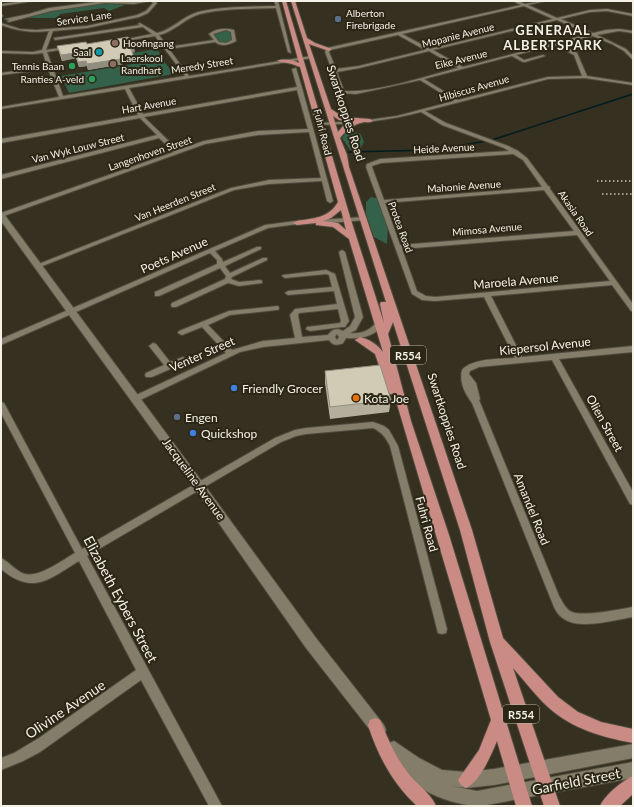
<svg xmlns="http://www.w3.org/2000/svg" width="634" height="807" font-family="Lato,sans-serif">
<rect width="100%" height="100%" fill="#35301f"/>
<path fill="#34614a" d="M108,3L125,5L109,11L104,8L60,14L58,18H26L46,11Z
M227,30L231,32L232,40L228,43L220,42L213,35L218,31Z
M157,49L161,55L159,56L161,58L144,60L142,58L116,62L113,56Z
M162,59L174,74L69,93L61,76Z
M346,131L360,133L364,142L360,149L350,150L342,138Z
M371,197L380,199L388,225L387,244L374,237L366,215V202Z"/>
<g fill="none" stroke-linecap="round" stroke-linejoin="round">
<path stroke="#001c1f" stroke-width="1.5" d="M492,140L633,94
M349,152L432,150L487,141"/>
<defs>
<path id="minor" d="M24,1H34L1,6V4Z
M103,1H151L134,4L105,3L51,11L9,22L7,21L10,20L5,19L29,14L49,8Z
M151,1H155L157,3L148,13L139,17L87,28L53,31L46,50L68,47L70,48L47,52L63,96L185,76L155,36L119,42L117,41L152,34L143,27L55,40L54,38L140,25L138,24L140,23L157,33C172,30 183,16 198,12C223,6 250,7 276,6L274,1H278L291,53L288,52L276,8C251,9 224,8 200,14C185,18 174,32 159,35L168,47L214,40L209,34C217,28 225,28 234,30L236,41C230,45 221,47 215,42L169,49L189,76L311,56L313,57L312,58L129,88L143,114L297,87L292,69L296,68L302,88L333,201L330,203L327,201L322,181L269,184L234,190L40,267H36V265L231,188L269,180L321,178L309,132L258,135L205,144L1,217V213L174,152L159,138L1,179V175L157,135L140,118L1,143V139L138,115L125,89L1,109V107L59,97L48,69L1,75V73L47,66L43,53L33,54L1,53V51L33,52L42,50L49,31C30,33 19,31 1,25V23L20,29L36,30L87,26L137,15L146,11L153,3ZM226,30L231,32L232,40L226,43L219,42L213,34ZM297,90L308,129L258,131L204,141L178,150L144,117Z
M513,1H518L525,4L545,1L528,5L557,18L590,10L607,9L633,14V16L607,11L590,12L561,19L593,33L606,30L619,29L633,31V33L619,31L597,35L626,49L633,56V60L624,51L612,44L593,36L559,44L577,53L587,76L633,83V85L585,78L548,79L425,111L446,123L508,146L518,151L527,158L548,186L550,187V189L633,304V311H631L612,285L491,296L522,357L633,346V352L559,359L633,492V505L630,504L552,360L479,367L470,371L469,374L476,383L480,399L479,400L559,596C562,601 565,608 570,611C580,618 620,609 633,607V617C615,620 580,630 564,619C559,616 556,611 554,607L472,403C465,393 459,383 462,370C472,358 500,359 515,358L484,297L435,301L422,300L412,294L366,167L367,164L380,159L509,151L504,148L442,125L421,112C387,121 354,124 319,125L317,124L319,123L361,121L397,116L454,101L420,80L356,94L341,93L325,52L327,48L521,5ZM524,6L553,19L430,49L402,34ZM557,20L589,34L463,67L433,50ZM398,35L425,50L359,66L336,69L329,52L330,50ZM555,45L574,55L582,76L548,77L458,100L424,79L512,56L523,62H525L545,56L543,55L524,60L516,55ZM429,51L458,68C426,76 377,93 344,91L337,72L359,68ZM513,154L523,160L542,187L384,200L372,167V166L381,163ZM544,190L574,231L400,245L385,203ZM577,235L610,281L435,297L426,296L417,291L402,249Z
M1,14L3,16L1,17Z
M364,217L367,219L366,220L317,224L314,222L317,220Z
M303,220L305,221V223L268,228L215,251L222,259L223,262L257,247H261V249L225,266L230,273L263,258H267V260L232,277L231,279L239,282L260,280L262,281V283L239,286L228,283L176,307H172L171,305L172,303L225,279L226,276L220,268L159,296H155V292L217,264V260L210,253L1,345V339L265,225Z
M342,250L345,252L363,317L356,330L350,333C362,334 369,331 377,322H383L384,324C374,337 361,339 346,338L343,343C337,346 332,345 329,340L263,347L240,352L138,401H132L131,399L132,397L226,353L202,327L182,335L178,333L179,331L229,311L278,306L279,308L278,310H276L230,315L208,325L232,350L263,341L295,338L290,315L295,309L337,304L334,291L288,295L285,293L288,291L332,287L329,275L326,274L285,278L282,276L283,275L326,270L335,274L349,321L345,327H342L310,331L306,329L307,327L340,323L341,321L338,309L299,313L298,315L302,337L328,335C332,329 337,328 343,331L350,326L355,317L339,252ZM337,334L339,337L337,340L335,337Z
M153,343L156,344L170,362L183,357L187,360L186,362L152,377H146L145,375L146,373L164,365L149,346Z
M1,402L4,403L82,549L275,438L295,430L306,428L373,422L384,426L389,430L398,446L447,629L446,633L442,634L438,633L437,629L390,446C386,438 382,432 373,428L306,434L296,436L281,442L87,556L222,806H209L141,680L40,752L23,761L1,770V758L14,753L39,738L136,670L79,561C49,579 33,596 1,569V558C9,562 14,569 22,573C37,580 62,560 75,553L1,413Z"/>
<path id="tertiary" d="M1,214H4L203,483L316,638L384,725L386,730L384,735L379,737L374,735L306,648L195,489L1,221Z
M394,741L419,758L442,770L466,772L494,769L633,744V758L494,785L466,788L452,786L477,791L633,762V778L481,806C448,806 399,784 386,752L389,743Z"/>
<path id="primary" d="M282,1H286L351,220L384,323L380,304L381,302H386L291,1H295L307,38L315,43L332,49L329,51L309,44L331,109L343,117L370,119L373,121C369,123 368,122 364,122C354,124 346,130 340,138L347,155L349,167L472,530L503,638L558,697L578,712L601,722L633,729V743C602,737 572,729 548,707C535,695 525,681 513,668L560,806H544L490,642L460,530L393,322L388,334L411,421L449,535L532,806H516L497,741C491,755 480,782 466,788L461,785L458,780L479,750L491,720L394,394H390L388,391L375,354L355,340L360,337C369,339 378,345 383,352L349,239L333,227L316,225V223L297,225L293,223L297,221C314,218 329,218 338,202L300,67L292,64L277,61C283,58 293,60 299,63ZM333,116L339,120L354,122L343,126L338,132ZM341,210L346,230L338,223L323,221L331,218Z
M375,718L380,720C388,739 395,756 408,773C416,784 431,793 436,806H417C393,784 378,756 368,725L370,720Z
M633,776V794L620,806H600C605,795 622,781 633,776Z"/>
</defs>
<use href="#minor" stroke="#504c3d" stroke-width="2"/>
<use href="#tertiary" stroke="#504c3d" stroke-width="2"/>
<use href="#primary" stroke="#504c3d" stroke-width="2"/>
<use href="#minor" fill="#837d6a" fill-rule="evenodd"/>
<use href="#tertiary" fill="#837d6a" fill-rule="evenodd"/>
<use href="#primary" fill="#c98b84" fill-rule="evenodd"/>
<path stroke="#c7c3b7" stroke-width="1.5" stroke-dasharray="1.5 2.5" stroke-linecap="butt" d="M597,181H633
M602,194H633"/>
</g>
<path fill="#b4af9d" d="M87,44L135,52H132L134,57L135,62L88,70L87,66L79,67L76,58L62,61L57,46Z
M325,371L391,400L389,412L330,419L325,383Z"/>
<path fill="#928e7f" d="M130,47H134L135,52L131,53Z
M75,53L76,58L62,61L61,55Z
M134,57L135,62L88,70L87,64Z
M86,61L87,66L79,67L78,62Z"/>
<path fill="#d1cbb6" stroke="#928e7f" d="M128,37L134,47H130L134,57L87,64L86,61L78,62L75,53L61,55L57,46L86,42L87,44Z
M380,365L391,400L330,407L325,371Z"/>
<g fill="#5c6f8a" stroke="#2b2615" stroke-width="1.5">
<circle cx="338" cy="19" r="4"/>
<circle cx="177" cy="417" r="4"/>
</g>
<g fill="#8d6e63" stroke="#2b2615" stroke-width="1.5">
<circle cx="115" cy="43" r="4"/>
<circle cx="113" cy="64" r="4"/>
</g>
<circle fill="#0f9aa8" stroke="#2b2615" stroke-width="1.5" cx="99" cy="52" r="4"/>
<g fill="#2e9e5b" stroke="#2b2615" stroke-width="1.5">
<circle cx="72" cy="66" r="4"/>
<circle cx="92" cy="79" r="4"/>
</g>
<g fill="#3f7fe0" stroke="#2b2615" stroke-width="1.5">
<circle cx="234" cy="388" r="4"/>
<circle cx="193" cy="433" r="4"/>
</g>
<circle fill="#e8710a" stroke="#2b2615" stroke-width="1.5" cx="356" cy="398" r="4"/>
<g text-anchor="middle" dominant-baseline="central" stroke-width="4" stroke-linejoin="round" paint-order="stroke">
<g font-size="10" fill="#f4f1e6" stroke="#2b2615" text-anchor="start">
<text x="346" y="13">Alberton<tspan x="346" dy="12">Firebrigade</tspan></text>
<text x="123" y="43">Hoofingang</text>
<text x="91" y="52" text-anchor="end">Saal</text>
<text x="121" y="58">Laerskool<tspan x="121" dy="12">Randhart</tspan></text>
<text x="64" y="66" text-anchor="end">Tennis Baan</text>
<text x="84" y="79" text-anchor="end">Ranties A-veld</text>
</g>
<g font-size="10" fill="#f4f1e6" stroke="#2b2615">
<text transform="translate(84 18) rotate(-8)">Service Lane</text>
<text transform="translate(458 35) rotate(-14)">Mopanie Avenue</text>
<text transform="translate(461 59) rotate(-14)">Eike Avenue</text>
<text transform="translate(202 65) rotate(-9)">Meredy Street</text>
<text transform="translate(474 88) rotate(-16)">Hibiscus Avenue</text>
<text transform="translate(149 105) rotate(-10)">Hart Avenue</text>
<text transform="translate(323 132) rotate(76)">Fuhri Road</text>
<text transform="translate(78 148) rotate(-14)">Van Wyk Louw Street</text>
<text transform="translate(444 148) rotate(-3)">Heide Avenue</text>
<text transform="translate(150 153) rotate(-19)">Langenhoven Street</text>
<text transform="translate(464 186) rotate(-4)">Mahonie Avenue</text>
<text transform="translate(175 202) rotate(-22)">Van Heerden Street</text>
<text transform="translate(576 213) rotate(55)">Akasia Road</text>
<text transform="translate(401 227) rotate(70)">Protea Road</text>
<text transform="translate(487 229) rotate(-5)">Mimosa Avenue</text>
</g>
<g fill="#2b2615" stroke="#b8b4a7" stroke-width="1">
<rect x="390" y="346" width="36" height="18" rx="3"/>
<rect x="503" y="705" width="36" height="18" rx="3"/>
</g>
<g font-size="11" font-weight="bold" fill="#f4f1e6">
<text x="408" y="355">R554</text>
<text x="521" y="714">R554</text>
</g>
<g font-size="12" fill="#f4f1e6" stroke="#2b2615">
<text transform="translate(346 113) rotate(72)">Swartkoppies Road</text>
<text transform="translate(174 255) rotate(-24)">Poets Avenue</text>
<text transform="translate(516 281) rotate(-5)">Maroela Avenue</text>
<text transform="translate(545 346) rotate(-6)">Kiepersol Avenue</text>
<text transform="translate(202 354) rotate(-24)">Venter Street</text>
<text transform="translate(447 421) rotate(72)">Swartkoppies Road</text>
<text transform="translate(605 423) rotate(61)">Olien Street</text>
<text transform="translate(194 479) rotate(54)">Jacqueline Avenue</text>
<text transform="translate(532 509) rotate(68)">Amandel Road</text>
<text transform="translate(427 524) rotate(75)">Fuhri Road</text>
</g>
<g font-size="12" fill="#f4f1e6" stroke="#2b2615" text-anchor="start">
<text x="242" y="388">Friendly Grocer</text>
<text x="364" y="398">Kota Joe</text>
<text x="185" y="417">Engen</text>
<text x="201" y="433">Quickshop</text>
</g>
<g font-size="13" font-weight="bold" letter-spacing="1" fill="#f4f1e6" stroke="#2b2615">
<text x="553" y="30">GENERAAL<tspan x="553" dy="15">ALBERTSPARK</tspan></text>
</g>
<g font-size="14" fill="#f4f1e6" stroke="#2b2615">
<text transform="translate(121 599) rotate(62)">Elizabeth Eybers Street</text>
<text transform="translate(65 709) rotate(-34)">Olivine Avenue</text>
<text transform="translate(576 781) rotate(-11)">Garfield Street</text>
</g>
</g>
<rect width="634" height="807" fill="none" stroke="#f4f1e6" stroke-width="4"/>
</svg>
